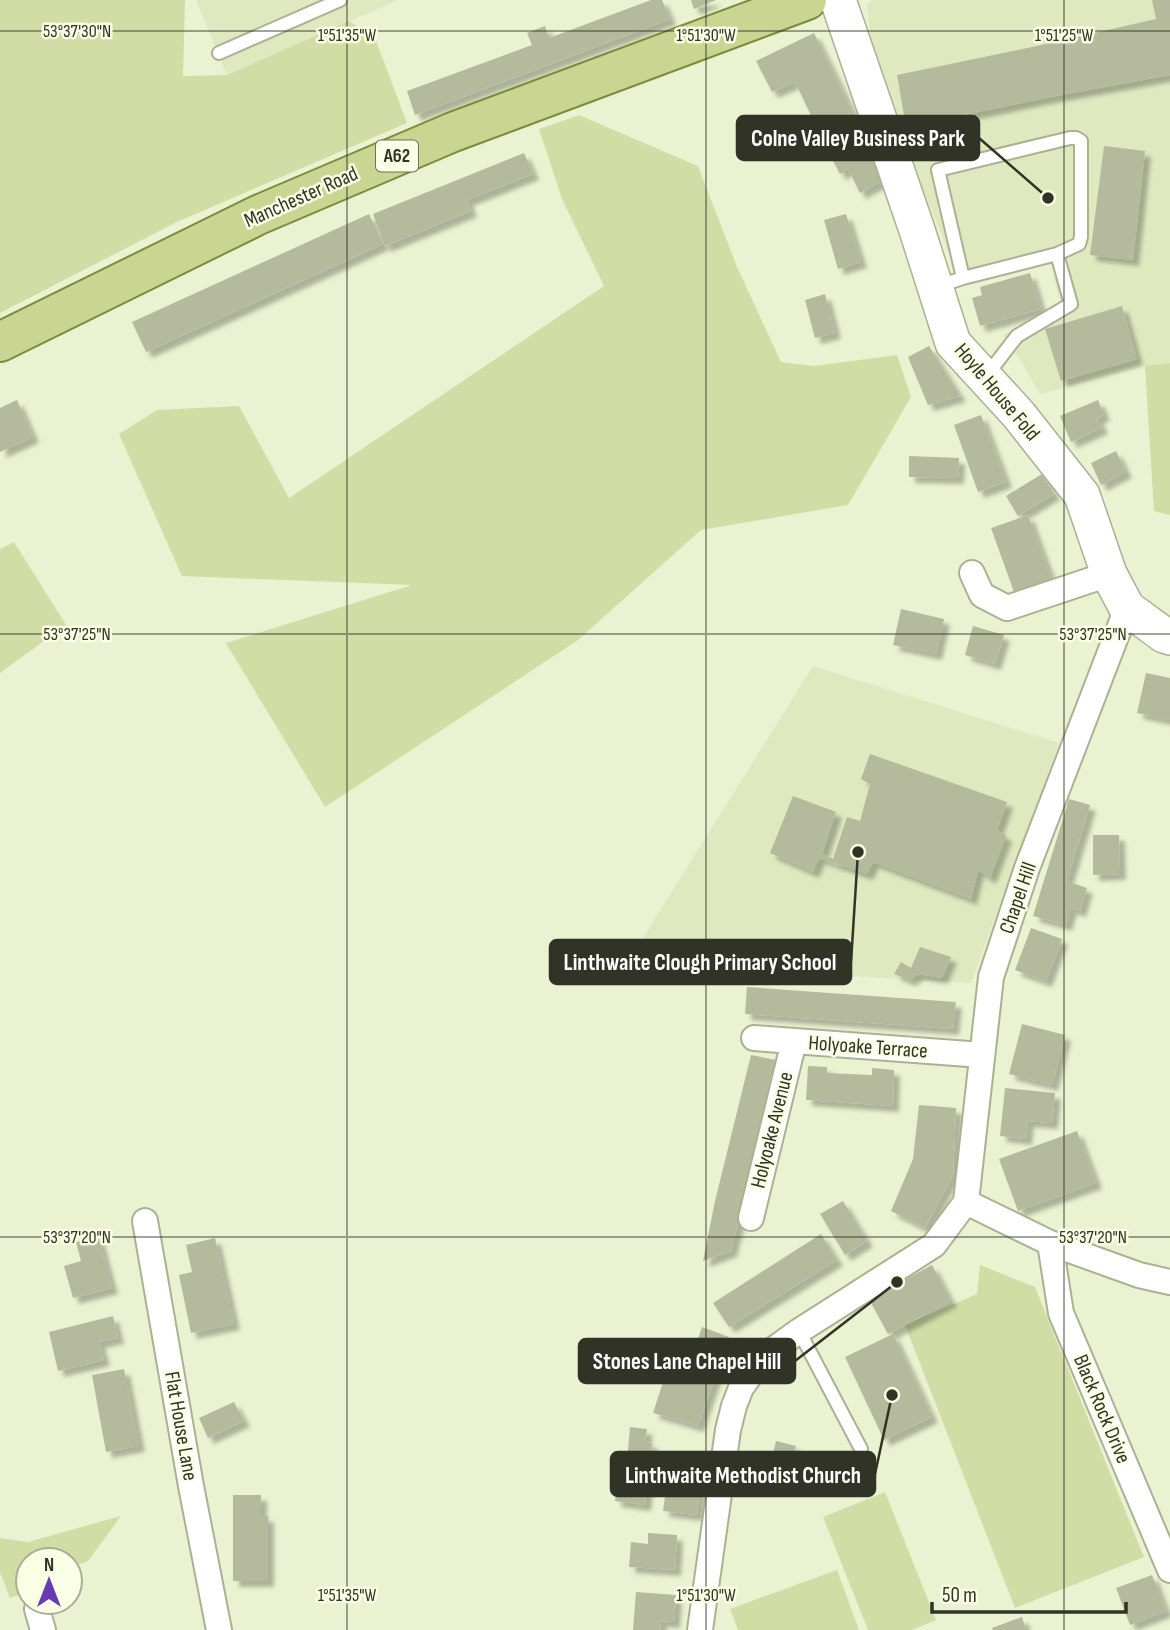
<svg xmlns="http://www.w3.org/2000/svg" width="1170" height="1630" font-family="'Sofia Sans Condensed',sans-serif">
<defs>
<filter id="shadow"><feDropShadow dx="6" dy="6" stdDeviation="2" flood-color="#0004"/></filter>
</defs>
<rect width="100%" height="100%" fill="#ebf2d1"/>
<path fill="#dfe8bf" d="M196,0H398L227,75Z
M873,0H1170V363L1145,366L1040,394L1023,364L1003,335L1061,304L1054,280L1053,263L1008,275L960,280L900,134L870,36L867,4Z
M813,666L1059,743L971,983L910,980L629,960Z"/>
<path fill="#d2dda5" d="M0,0H185L183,76L227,75L349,21L375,38L407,123L177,222L0,313Z
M579,115L698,166L737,267L781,362L814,366L897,355L911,397L848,505L701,530L578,640L325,807L226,643L412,585L182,576L119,434L157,410L239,406L289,498L604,286L562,199L539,129Z
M1170,363V515L1154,511L1145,366Z
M14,542L66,625L0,673V549Z
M980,1265L1035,1287L1144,1557L1015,1608L905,1325L977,1294Z
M885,1492L936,1620L912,1630H868L823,1517Z
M121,1516L88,1561L70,1568V1560H28V1592L10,1598L0,1572V1538L28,1542Z
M837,1570L859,1630H738L730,1609Z"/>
<path fill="#b4ba9b" filter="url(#shadow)" d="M651,0H662L670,19L415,115L407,91L532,45L527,33L545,26L549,38Z
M691,0H716L694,9Z
M1152,0H1170V75L1050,97L906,127L897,75L1037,46L1156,19Z
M814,33L853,113L818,130L795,82L772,92L756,61Z
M853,122L884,180L860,193L848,169L840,174L821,138Z
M1104,146L1145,151L1133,260L1090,255Z
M524,153L533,174L467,200L471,211L385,246L373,214Z
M369,214L383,244L146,352L132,322Z
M846,214L861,262L838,269L824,220Z
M1030,273L1041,309L980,326L972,298L982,295L980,287Z
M825,294L835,333L815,338L805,300Z
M1122,306L1137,359L1061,381L1045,329Z
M929,346L960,396L928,405L908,357Z
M17,400L33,437L0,452V408Z
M1098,400L1104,415L1097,418L1102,428L1071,442L1060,416Z
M981,415L1006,482L978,492L954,425Z
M1116,451L1126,472L1101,485L1091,463Z
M909,456L959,458L958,478L909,477Z
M1042,474L1054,494L1018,516L1006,496Z
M1028,515L1051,578L1014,592L991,528Z
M901,609L944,619L936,654L893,645Z
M973,626L1004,635L995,664L965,655Z
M1146,673L1170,678V720L1137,713Z
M870,754L1007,802L997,830L1006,836L990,878L978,870L971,899L873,862L867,874L819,858L813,872L770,853L793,796L836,812L822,854L833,859L847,817L860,821L870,784L861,779Z
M1069,799L1090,805L1067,881L1087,888L1080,911L1071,908L1066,925L1033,916Z
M1093,835H1119L1120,874L1093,875Z
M1031,928L1062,939L1046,981L1015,970Z
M920,947L951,957L942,978L918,974L910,980L894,974L901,962L911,968Z
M747,987L956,1002L953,1029L745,1014Z
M1022,1024L1065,1035L1052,1085L1009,1074Z
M751,1055L776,1060L752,1169L731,1251L703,1261L715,1201Z
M808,1066L827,1067V1073L872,1075V1068L894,1070L893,1106L806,1100Z
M1005,1088L1055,1093L1052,1123L1028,1121L1026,1139L1000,1136Z
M919,1105L956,1108L953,1175L925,1228L891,1211L913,1159Z
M1077,1131L1096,1183L1018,1211L999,1159Z
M843,1201L867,1241L845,1255L820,1214Z
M821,1234L837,1260L729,1327L713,1303Z
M98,1236L112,1288L73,1298L64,1266L81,1261L76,1242Z
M215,1238L234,1324L191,1333L179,1275L192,1272L186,1245Z
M932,1265L951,1301L888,1334L869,1299Z
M113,1316L118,1338L99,1342L104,1360L58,1371L49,1332Z
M702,1327L729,1337L698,1426L653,1413L676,1342L695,1348Z
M893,1334L932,1417L884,1440L845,1357Z
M124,1369L139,1446L106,1452L92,1375Z
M234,1402L244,1421L208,1438L199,1418Z
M630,1427L647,1429L645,1442L652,1443L645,1505L615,1501L617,1482L625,1483Z
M776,1441L796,1446L791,1470L770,1466Z
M675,1474L701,1477L697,1515L663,1511L665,1496L673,1497Z
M233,1495H261V1516H268V1581H233Z
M648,1533L677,1535L675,1570L629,1567L631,1542L648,1544Z
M1152,1575L1166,1611L1130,1625L1116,1588Z
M636,1592L676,1595L674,1622L661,1621L660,1630H633Z
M1022,1617L1026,1630H993L992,1628Z"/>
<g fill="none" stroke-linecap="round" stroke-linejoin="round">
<defs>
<path id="lane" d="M219,53L340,0
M936,287L963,278L1057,254L1079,244L1081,237V141L1076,138H1070L938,170L963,278
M987,375L1017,336L1071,304L1057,254
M799,1331L861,1449"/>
<path id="street" d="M972,573L982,595L1007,608L1109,574
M754,1038L982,1055
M966,1202L991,977L1027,868L1127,608
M966,1202L1050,1243L1139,1275L1170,1282
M751,1218L794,1041
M145,1221L191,1486L219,1630
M1050,1243L1061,1313L1170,1570
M37,1609L43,1630
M700,1630L728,1430L734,1406L741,1388L763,1357L799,1331L934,1245L966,1202"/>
<path id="secondary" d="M838,0L917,230L953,343L1019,415L1082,495L1109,574L1127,608L1164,635L1170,637"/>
<path id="primary" d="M0,342L258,215L453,132L807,0"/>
</defs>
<use href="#lane" stroke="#abb192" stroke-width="16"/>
<use href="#street" stroke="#abb192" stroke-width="28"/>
<use href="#secondary" stroke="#abb192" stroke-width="38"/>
<use href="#primary" stroke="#7e8a3d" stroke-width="42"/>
<use href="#lane" stroke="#fff" stroke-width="12"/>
<use href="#street" stroke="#fff" stroke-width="24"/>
<use href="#secondary" stroke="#fff" stroke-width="35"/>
<use href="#primary" stroke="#cbd592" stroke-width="38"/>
</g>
<path fill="none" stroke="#303326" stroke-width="2" stroke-opacity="0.45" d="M347,0V1630M706,0V1630M1064,0V1630M0,31H1170M0,634H1170M0,1237H1170"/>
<g text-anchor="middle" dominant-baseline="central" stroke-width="5" stroke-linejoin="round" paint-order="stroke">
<rect fill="#f9fee4" stroke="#6c705f" stroke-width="2" x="376" y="140.5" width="42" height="31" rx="5"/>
<g font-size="19" font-weight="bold" fill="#303326">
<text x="397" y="156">A62</text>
</g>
<g font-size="21" fill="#303326" stroke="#f9fee4">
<text transform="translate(301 197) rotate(-24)">Manchester Road</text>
<text transform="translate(997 392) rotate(50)">Hoyle House Fold</text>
<text transform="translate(1018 898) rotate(-71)">Chapel Hill</text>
<text transform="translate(868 1047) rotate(4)">Holyoake Terrace</text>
<text transform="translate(772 1130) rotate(-76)">Holyoake Avenue</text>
<text transform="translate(1102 1409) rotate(67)">Black Rock Drive</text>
<text transform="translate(181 1426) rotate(80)">Flat House Lane</text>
</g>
</g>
<g font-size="18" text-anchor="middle" fill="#303326" stroke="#f9fee4" stroke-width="5" stroke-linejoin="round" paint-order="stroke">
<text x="77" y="37">53°37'30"N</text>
<text x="347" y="41">1°51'35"W</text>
<text x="706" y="41">1°51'30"W</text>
<text x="1064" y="41">1°51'25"W</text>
<text x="77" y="640">53°37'25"N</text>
<text x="1093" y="640">53°37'25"N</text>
<text x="77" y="1243">53°37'20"N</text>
<text x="1093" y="1243">53°37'20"N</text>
<text x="347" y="1601">1°51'35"W</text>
<text x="706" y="1601">1°51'30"W</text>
</g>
<path fill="none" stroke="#303326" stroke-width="2.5" d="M1048 198L979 138M858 852L851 962M897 1282L795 1361M892 1395L875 1474"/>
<g fill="#303326" stroke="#f9fee4" stroke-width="2.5">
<circle cx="1048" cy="198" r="7"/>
<circle cx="858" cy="852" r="7"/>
<circle cx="897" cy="1282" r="7"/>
<circle cx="892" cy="1395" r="7"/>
</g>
<g fill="#303326" stroke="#303326" stroke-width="2.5">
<rect x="737" y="116" width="242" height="44" rx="7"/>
<rect x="550" y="940" width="301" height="44" rx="7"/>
<rect x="579" y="1339" width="216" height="44" rx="7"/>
<rect x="611" y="1452" width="264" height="44" rx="7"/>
</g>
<g font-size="23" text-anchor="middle" font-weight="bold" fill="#fff">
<text x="858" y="146">Colne Valley Business Park</text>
<text x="700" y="970">Linthwaite Clough Primary School</text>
<text x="687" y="1369">Stones Lane Chapel Hill</text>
<text x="743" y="1483">Linthwaite Methodist Church</text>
</g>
<g transform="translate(49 1581)"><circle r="33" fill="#f9fee4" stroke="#a9ad98" stroke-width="2"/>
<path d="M0-5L12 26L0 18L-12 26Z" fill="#693bb2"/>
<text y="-10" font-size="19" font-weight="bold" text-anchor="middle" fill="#303326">N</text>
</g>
<path d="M932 1602v10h194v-10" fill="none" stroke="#303326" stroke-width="3.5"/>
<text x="942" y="1602" font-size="21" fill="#303326" stroke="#f9fee4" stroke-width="5" paint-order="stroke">50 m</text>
</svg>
